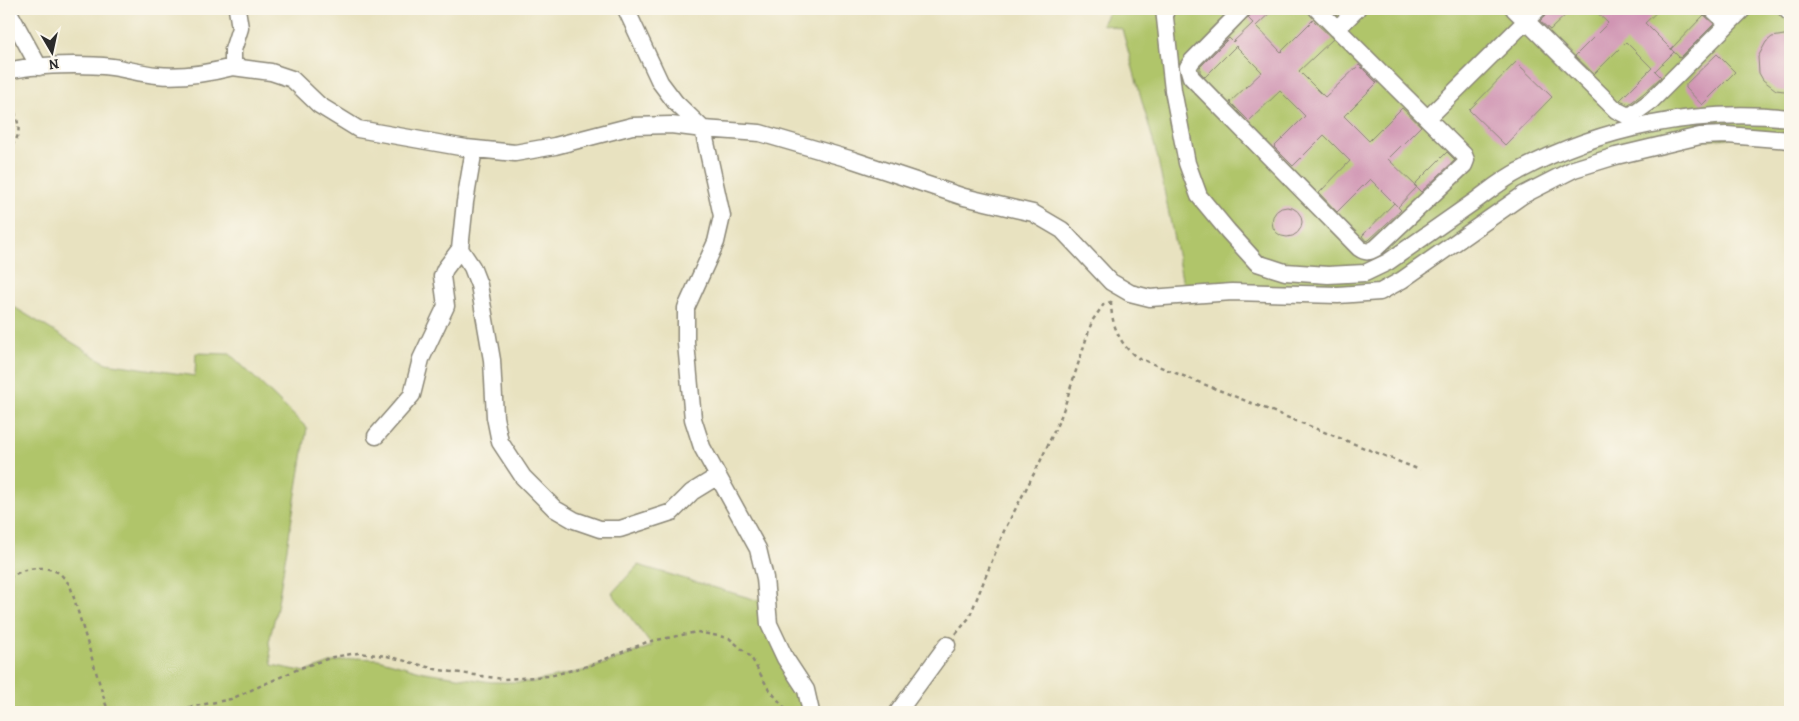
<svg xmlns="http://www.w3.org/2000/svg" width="1799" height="721" font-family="Alegreya,serif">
<rect width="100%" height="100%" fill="#fbf7ec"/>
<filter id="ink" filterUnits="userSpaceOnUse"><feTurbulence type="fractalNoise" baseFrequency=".02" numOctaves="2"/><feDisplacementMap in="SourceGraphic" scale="10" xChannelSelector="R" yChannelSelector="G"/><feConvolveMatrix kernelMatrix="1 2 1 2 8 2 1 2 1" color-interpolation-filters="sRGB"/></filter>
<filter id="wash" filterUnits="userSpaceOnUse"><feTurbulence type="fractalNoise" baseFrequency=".0096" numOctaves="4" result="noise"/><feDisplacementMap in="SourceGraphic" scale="20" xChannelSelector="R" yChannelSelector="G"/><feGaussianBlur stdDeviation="1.12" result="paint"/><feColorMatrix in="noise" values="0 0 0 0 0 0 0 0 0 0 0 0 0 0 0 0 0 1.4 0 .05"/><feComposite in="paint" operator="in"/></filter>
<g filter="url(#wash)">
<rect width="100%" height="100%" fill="#e8e2c0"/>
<path fill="#b0c56a" stroke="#6e784a" d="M1110,9H1790V136L1765,133L1610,153L1399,277L1360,291L1183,284L1157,155L1122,29L1102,24Z
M9,304L106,363L195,376L196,353L230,354L307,428L277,608L269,642L272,665L306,672L333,662L356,658L378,659L424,672L491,682H533L587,670L652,646L612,593L638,565L760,601L796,679L806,712H9Z"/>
<g id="blocks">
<path fill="#d095b3" d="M1255,9H1274L1256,26L1281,52L1313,20L1333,39L1299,71L1325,97L1359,65L1377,83L1344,116L1369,141L1402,108L1421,126L1388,159L1417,187L1398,207L1401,210L1369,240L1366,241L1362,236L1394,203L1397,206L1370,179L1337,212L1319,193L1350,161L1324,135L1293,166L1274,147L1305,116L1280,91L1249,121L1230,102L1262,72L1236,46L1205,77L1200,72V67L1229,38L1233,42L1253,23L1248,18Z
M1548,9H1572L1550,30L1540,21L1545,16Z
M1593,9H1660L1645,23L1674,52L1655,71L1661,77L1644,93L1629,104L1620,100L1652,68L1626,42L1594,74L1575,56L1608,23Z
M1704,15L1714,24L1680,58L1671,49Z
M1790,34V91H1784L1776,90L1763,80L1759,73L1758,57L1766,42L1772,37Z
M1717,54L1735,72L1702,105L1686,88V84Z
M1516,62L1552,97L1505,145L1469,110Z
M1447,152L1455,160L1421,192L1414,185Z
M1272 222a15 15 0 1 1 30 0a15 15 0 1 1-30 0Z"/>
</g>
</g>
<g filter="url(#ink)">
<use href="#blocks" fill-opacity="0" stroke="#8a8676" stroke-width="1"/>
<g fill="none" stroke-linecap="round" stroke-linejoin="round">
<defs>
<path id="minor" d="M237,9L240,28L233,50V67L271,72L292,79L319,105L358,129L466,148L515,153L555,146L632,126L671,125L703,129L722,216L716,242L686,308V343L693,419L702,447L758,549L765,578L769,624L785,658L806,690L811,712
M626,9L660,82L675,102L703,129L760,133L853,160L964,197L1033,213L1062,230L1111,282L1130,293L1150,298L1232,292L1338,295L1380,292L1402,280L1523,195L1574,169L1616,156L1700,136L1727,135L1790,140
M1164,9L1173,90L1187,163L1199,196L1228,231L1257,263L1285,272L1328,275L1365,273L1388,262C1417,242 1446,221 1475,201C1489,191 1503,179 1519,171C1601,127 1698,108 1790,118
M1243,9L1192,61L1188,67L1191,77L1359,248C1366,253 1369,252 1376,248L1464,165L1466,160L1464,155L1317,9
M1514,9L1616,110L1626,115L1633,114L1651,101L1743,9
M1712,9L1728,24
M1786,9L1790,13
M9,12L39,67
M1337,29L1357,9
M9,71C34,64 86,64 112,67C127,69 142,74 157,75C183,78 209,73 233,67
M1428,118L1538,9
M474,149L465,202L460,249L472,267L479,285L492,360L495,417L500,442L523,477L555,509L574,520L600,529H620L672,512L692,492L718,476
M376,436L412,395L421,359L446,306L442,276L445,269L460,249
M898,712L947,645"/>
</defs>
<use href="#minor" stroke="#8a8676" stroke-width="19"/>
<path stroke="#8a8676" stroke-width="2.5" stroke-dasharray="4 4" stroke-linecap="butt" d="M9,91L13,85
M9,97C15,115 27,133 9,148
M1111,302C1111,324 1120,346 1138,358L1420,470
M9,578C22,568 44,564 59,573C63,576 67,582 70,585L106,705L115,712
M956,634L969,618L1004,531L1040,462L1062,414L1092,321L1104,304L1111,302L1112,299
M165,712L231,699L303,667L333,657L358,653L387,656L439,670L503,679L550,676L591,665L647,642L697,632L729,638L751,657L768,688L788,712"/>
<use href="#minor" stroke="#fff" stroke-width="16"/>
</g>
</g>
<rect width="1799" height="721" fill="none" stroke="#fbf7ec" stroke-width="30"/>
<g transform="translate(52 52) rotate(171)" stroke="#fbf7ec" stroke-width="4" paint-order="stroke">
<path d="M0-4L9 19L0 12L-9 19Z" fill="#2b2b2b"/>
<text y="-8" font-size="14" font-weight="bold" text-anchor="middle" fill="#2b2b2b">N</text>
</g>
</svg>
